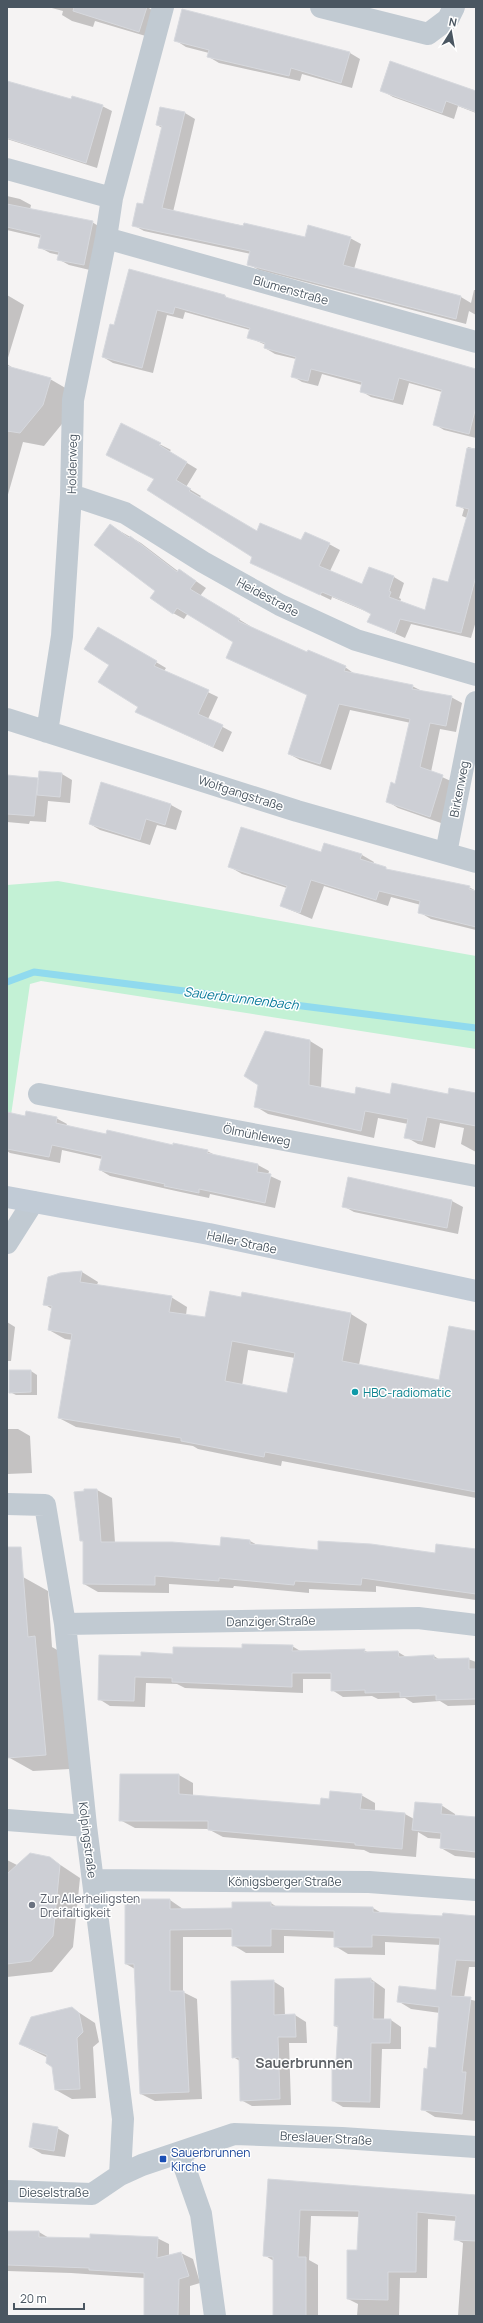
<svg xmlns="http://www.w3.org/2000/svg" width="483" height="2323" font-family="Manrope,sans-serif">
<rect width="100%" height="100%" fill="#f5f3f3"/>
<path fill="#c3f1d5" d="M58,881L476,956V1049L41,981L30,984L7,1143V885Z"/>
<path fill="#0003" fill-rule="evenodd" d="M48,7H147L157,13L149,37L95,21L93,27L72,21L62,15L63,11Z
M175,40L350,53L360,59L352,88L302,74L300,81L219,63L209,57V53L186,47Z
M391,62L476,91V113L458,106L454,119L393,97L381,90Z
M7,82L72,100L102,106L112,111L97,168L7,139Z
M185,113L195,119L173,212L306,238H350L361,244L354,269L461,297L471,303L474,290H476V315L469,311L466,324L259,270L248,264L251,254L144,231L133,225L144,206L162,128L157,125Z
M7,196L20,199L31,205L30,210L92,222L103,229L94,271L69,265L58,259L59,255L50,253L39,247L41,238L7,230Z
M130,271L225,296L232,301L476,373V438L444,430L434,424L442,392L409,383L403,405L371,397L361,391L362,385L322,374L318,386L302,382L292,376L296,359L275,354L265,348L266,345L248,337L250,330L185,312L183,319L167,315L153,373L113,363L103,357L115,326Z
M7,295L24,305L7,361Z
M7,364L16,370L50,379L74,393L66,419L44,446L23,442L7,498Z
M122,425L171,450L169,452L197,469L186,487L201,496L199,498L257,532L301,542L329,544L340,550L330,571L363,586L370,568L394,577L404,583L399,598L401,599L400,602L426,611L448,583L467,518L462,516L464,509L457,505L468,447L476,449V621L471,638L411,624L405,638L369,622L372,614L370,613L332,597L331,600L251,562L254,556L155,479L107,455Z
M111,526L141,543L179,572L190,577L206,588L200,596L250,626L249,627L308,654L345,667L356,675L412,686L422,691L451,697L462,703L456,732L440,729L431,772L453,782L441,823L398,808L387,801L396,785L411,723L350,710L331,770L300,760L289,754L308,695L227,657L234,642L188,613L184,619L173,613Z
M99,628L166,668L164,671L218,697L208,719L232,732L223,752L136,712L139,707L111,665Z
M40,772L62,774L72,780L70,803L48,801L46,822L30,821L29,824L7,822V776L39,780Z
M102,783L171,805L182,811L176,830L157,825L150,845L100,830L90,824Z
M322,853L362,855L374,862L373,864L391,871L469,887L476,891V930L431,919L419,912L421,905L391,897L388,906L324,886L312,919L281,906L287,888L242,874L230,867Z
M310,1041L323,1049L321,1088L356,1095L476,1094V1152L461,1144L464,1128L440,1123L435,1148L418,1144L406,1137L408,1124L378,1118L374,1138L268,1114L255,1106Z
M7,1113L26,1117L56,1118L67,1124L66,1126L107,1135L207,1151L217,1156L258,1165L269,1171L268,1175L281,1181L275,1208L210,1194L209,1198L176,1191L110,1176L100,1170L102,1159L62,1150L60,1163L10,1153L7,1151Z
M349,1178L452,1201L463,1207L458,1234L354,1212L343,1206Z
M82,1272L98,1282L97,1285L171,1297L187,1307L186,1315L205,1318L242,1298V1293L351,1314L367,1324L359,1365L439,1381L476,1332V1498L282,1461L281,1466L198,1449L193,1446L76,1427L59,1418L72,1340L65,1339L49,1330L52,1309L44,1304ZM248,1350L295,1358L288,1394L242,1386Z
M7,1322L15,1327L11,1361H7Z
M10,1371H31L37,1375V1395H16L10,1392Z
M7,1429H18L30,1436L32,1473L7,1474Z
M97,1490L112,1498L115,1543L221,1547L250,1541L259,1546L319,1551L476,1554V1600L376,1586V1592L309,1589V1593L234,1586L233,1588L169,1584V1593L98,1592L84,1584V1542L80,1540Z
M23,1577L48,1591L52,1647L59,1651L70,1769L33,1771L8,1757L7,1578Z
M292,1646L302,1652L364,1650L369,1653L398,1652L408,1658L434,1656L440,1660L468,1659L476,1662V1705L448,1706L440,1701L413,1703L405,1698L378,1699L372,1696L343,1697L332,1690V1679H303V1693L185,1688L177,1684L146,1683L145,1707L110,1706L99,1699L142,1657Z
M179,1775L193,1783V1796L321,1806L330,1800L361,1795L375,1803V1811L405,1814L414,1819L441,1805L455,1814V1816L476,1818V1858L455,1856L441,1848L442,1839L428,1838L418,1832L416,1857L370,1853L364,1850L223,1837L208,1829L135,1828L120,1820Z
M50,1858L80,1878L73,1947L52,1972L7,1977V1860L17,1865Z
M170,1900L183,1909H233L271,1903L277,1907L373,1908L383,1914L476,1918V1967H469L464,1998L476,2001V2121L435,2117L422,2109L428,2070L437,2049L440,2013L411,2009L398,2001L436,1991L441,1945L385,1942V1955L348,1954L335,1946V1938L284,1936V1953H246L233,1945V1937H183V1992L197,1999L202,2099L155,2101L141,2094L135,1969L126,1964Z
M371,1979L385,1989L384,2020H391L401,2027V2049H382L380,2108L343,2107L333,2101L339,2028L335,2026Z
M273,1981L284,1988L285,2016L295,2015L306,2022L307,2043H289L291,2105L252,2106L241,2100L240,2061L233,2057Z
M72,2008L95,2023L99,2042L93,2047L96,2098L72,2099L56,2090L53,2067L48,2058L20,2044Z
M57,2128L69,2135L65,2157L42,2154L30,2147Z
M269,2180L476,2195V2316H458L463,2243L455,2239L457,2221L428,2219L427,2278H400L399,2316H357L358,2304L348,2299L358,2251L360,2217L311,2216L309,2260L318,2265V2316H274V2261L264,2255Z
M7,2232H39L49,2238H157L169,2244V2256L181,2253L193,2259L200,2283L190,2286V2316H145V2278L71,2273L7,2271Z"/>
<g fill="none" stroke-linecap="round" stroke-linejoin="round">
<path stroke="#90daee" stroke-width="7" d="M7,982L34,972L476,1028"/>
</g>
<path fill="#cdcfd5" stroke="#d7d9de" fill-rule="evenodd" d="M74,7H147L139,32L73,11Z
M182,9L350,52L341,83L291,68L289,76L207,57L209,50L174,41Z
M390,61L476,91V112L446,101L442,113L380,91Z
M7,81L71,99L72,96L103,105L86,163L7,138Z
M160,107L185,112L162,208L243,226L244,223L305,237L308,225L351,237L343,265L461,296L456,319L247,265L250,251L132,226L137,203L143,204L162,126L156,125Z
M7,204L93,221L84,265L57,260L59,252L38,248L41,235L7,227Z
M129,269L225,295V297L476,369V407L469,434L433,425L442,390L399,378L393,400L360,392L362,382L311,369L308,381L291,377L296,357L264,348L265,343L247,338L250,328L175,307L173,314L157,310L142,368L102,357L110,324L114,325Z
M7,366L51,378L43,405L20,433L7,431Z
M121,423L161,443L159,445L187,462L176,480L191,489L189,491L257,531L260,523L301,540L305,532L330,543L319,566L362,584L369,567L394,576L389,591L391,592L389,597L425,610L433,578L448,582L469,509L456,506L467,448L476,449V576L461,633L400,619L395,633L367,622L371,614L358,607L322,592L320,595L250,563L252,557L147,490L154,479L106,455Z
M110,524L129,538L130,536L177,572L179,569L196,581L190,589L240,619L238,621L307,652L308,650L346,666L344,671L413,685L412,689L452,696L446,726L430,723L420,767L443,775L430,817L386,802L391,782L395,784L410,719L339,704L320,764L288,754L307,695L226,658L233,642L177,608L173,614L150,598L155,591L94,545Z
M98,627L157,661L154,666L209,690L198,714L223,725L213,747L135,712L138,707L98,682L109,665L84,649Z
M39,771L62,773L60,797L37,795Z
M7,775L38,778L34,816L7,814Z
M101,782L171,804L165,825L146,819L140,840L89,824Z
M241,827L321,852L324,843L362,854L360,859L386,867V869L470,886L469,889L476,891V927L418,913L420,901L379,891L376,900L311,880L300,913L280,906L287,886L228,867Z
M265,1031L310,1040L309,1085L355,1094L356,1087L390,1094L392,1083L448,1094L449,1088L476,1093V1126L427,1117L422,1141L404,1138L408,1119L365,1111L361,1131L254,1107L258,1085L244,1076Z
M26,1111L57,1117L56,1123L106,1134L107,1130L173,1145V1143L208,1150L207,1153L258,1164L257,1172L271,1174L265,1203L199,1189V1193L164,1186L165,1184L99,1170L102,1156L52,1145L49,1157L7,1149V1112L25,1116Z
M348,1177L452,1200L447,1228L342,1207Z
M82,1271L80,1282L172,1296L169,1312L205,1317L210,1291L241,1297L242,1292L351,1313L342,1361L439,1380L449,1326L476,1331V1492L265,1452L264,1457L181,1441V1438L58,1418L72,1334L48,1330L52,1306L43,1305L48,1277L60,1273ZM232,1341L295,1353L287,1393L225,1381Z
M9,1370H31V1392L9,1393Z
M84,1489H97L101,1542H172L220,1546L221,1537L250,1540V1544L318,1550V1541L371,1544L435,1553L436,1544L476,1549V1594L362,1578L361,1585L295,1581L294,1585L219,1578V1581L155,1576V1585L83,1584V1541H80L74,1492L84,1491Z
M7,1547H21L28,1637L35,1636L46,1755L7,1758Z
M242,1644L293,1645L292,1651L365,1649L364,1652L398,1651L399,1657L434,1655V1659L469,1658V1669H476V1699L436,1700V1695L400,1697V1692L365,1693V1690L331,1691V1673H292V1687L172,1682V1678L135,1677L134,1701L98,1700L99,1655L141,1656V1652L173,1654V1647L242,1648Z
M120,1774H179V1794L320,1805L321,1798L329,1799L330,1791L362,1794L360,1809L405,1813L402,1849L355,1845V1843L208,1830V1821H119Z
M415,1802L442,1804L441,1814L476,1817V1852L440,1848L441,1833L412,1830Z
M30,1853L50,1857L60,1865L53,1936L31,1961L7,1964V1874Z
M125,1899H170V1909L232,1908V1902H271V1906L373,1907V1912L442,1916L443,1913L476,1916V1961L456,1960L451,1996L471,1997L462,2072H466L462,2114L421,2110L424,2068L427,2069L429,2047L436,2048L439,2007L397,2002L399,1986L436,1990L440,1938L372,1935V1947H334V1931L271,1929V1946H232V1929L170,1930V1991H184L189,2092L140,2094L134,1964H125Z
M371,1978V1982H374L373,2019H391L390,2043H371L370,2102L332,2101V2062H336L338,2026H334L335,1979Z
M274,1980V2015L295,2014L296,2037H278L280,2099L240,2101L239,2057L232,2058L231,1981Z
M72,2007L79,2013L83,2032L77,2038L80,2089L55,2090L52,2067L46,2063L47,2055L19,2044L31,2017Z
M33,2123L58,2127L54,2151L29,2147Z
M268,2179L476,2195V2241L454,2240L456,2216L417,2212L416,2272H388V2300L347,2299V2250H357L359,2211L300,2210L298,2257H306V2316H273V2257L263,2256Z
M7,2231H39V2237L90,2238V2234L158,2237L157,2258L181,2252L189,2276L179,2279L178,2316H144V2273L89,2270V2268L7,2265Z"/>
<g fill="none" stroke-linecap="round" stroke-linejoin="round">
<path stroke="#c1cad2" stroke-width="22" d="M321,7L428,34L448,19L454,7
M7,169L112,198
M106,238L476,342
M71,495L125,513L203,562L280,605L356,640L476,675
M7,719L297,811L476,862
M47,732L62,636L71,495L73,400L106,238L112,198L163,7
M446,853L476,702
M39,1094L476,1176
M7,1243L33,1202
M7,1504L45,1505L65,1624L86,1826L123,2119L120,2175
M65,1624L418,1618L476,1625
M7,1820L86,1826
M94,1880L369,1882L476,1890
M180,2154L201,2214L215,2316
M7,2191L92,2194L120,2175L142,2165L234,2134L342,2138L476,2147"/>
<path stroke="#c1cbd6" stroke-width="22" d="M7,1197L209,1234L476,1291"/>
</g>
<circle fill="#0f9aa8" stroke="#fff" stroke-width="1.5" cx="355" cy="1392" r="4"/>
<circle fill="#6b7280" stroke="#fff" stroke-width="1.5" cx="32" cy="1905" r="4"/>
<rect fill="#1a4fb4" stroke="#fff" stroke-width="1.5" x="159" y="2155" width="8" height="8" rx="2"/>
<g text-anchor="middle" dominant-baseline="central" stroke-width="3" stroke-linejoin="round" paint-order="stroke">
<g font-size="12" fill="#4a5661" stroke="#fff">
<text transform="translate(291 290) rotate(16)">Blumenstraße</text>
<text transform="translate(72 464) rotate(-89)">Holderweg</text>
<text transform="translate(268 597) rotate(28)">Heidestraße</text>
<text transform="translate(459 789) rotate(-79)">Birkenweg</text>
<text transform="translate(241 793) rotate(18)">Wolfgangstraße</text>
<text transform="translate(257 1135) rotate(11)">Ölmühleweg</text>
<text transform="translate(242 1242) rotate(12)">Haller Straße</text>
<text transform="translate(271 1621) rotate(-1)">Danziger Straße</text>
<text transform="translate(88 1840) rotate(83)">Kolpingstraße</text>
<text x="285" y="1881">Königsberger Straße</text>
<text transform="translate(326 2138) rotate(3)">Breslauer Straße</text>
<text x="54" y="2192">Dieselstraße</text>
</g>
<g font-size="12" fill="#0d838f" stroke="#fff" text-anchor="start">
<text x="363" y="1392">HBC-radiomatic</text>
</g>
<g font-size="12" fill="#5b616d" stroke="#fff" text-anchor="start">
<text x="40" y="1898">Zur Allerheiligsten<tspan x="40" dy="14">Dreifaltigkeit</tspan></text>
</g>
<g font-size="12" fill="#164399" stroke="#fff" text-anchor="start">
<text x="171" y="2152">Sauerbrunnen<tspan x="171" dy="14">Kirche</tspan></text>
</g>
<g font-size="13" font-style="italic" fill="#0c7c9b" stroke="#fff">
<text transform="translate(241 998) rotate(7)">Sauerbrunnenbach</text>
</g>
<g font-size="14" font-weight="bold" fill="#5f6368" stroke="#fff">
<text x="304" y="2062">Sauerbrunnen</text>
</g>
</g>
<rect width="483" height="2323" fill="none" stroke="#4a5661" stroke-width="16"/>
<g transform="translate(451 32) rotate(11)" stroke="#ffffff" stroke-width="3" paint-order="stroke">
<path d="M0-3L7 15L0 10L-7 15Z" fill="#4a5661"/>
<text y="-6" font-size="11" font-weight="bold" text-anchor="middle" fill="#4a5661">N</text>
</g>
<path d="M14 2303v6h70v-6" fill="none" stroke="#4a5661" stroke-width="2"/>
<text x="20" y="2303" font-size="12" fill="#4a5661" stroke="#ffffff" stroke-width="3" paint-order="stroke">20 m</text>
</svg>
